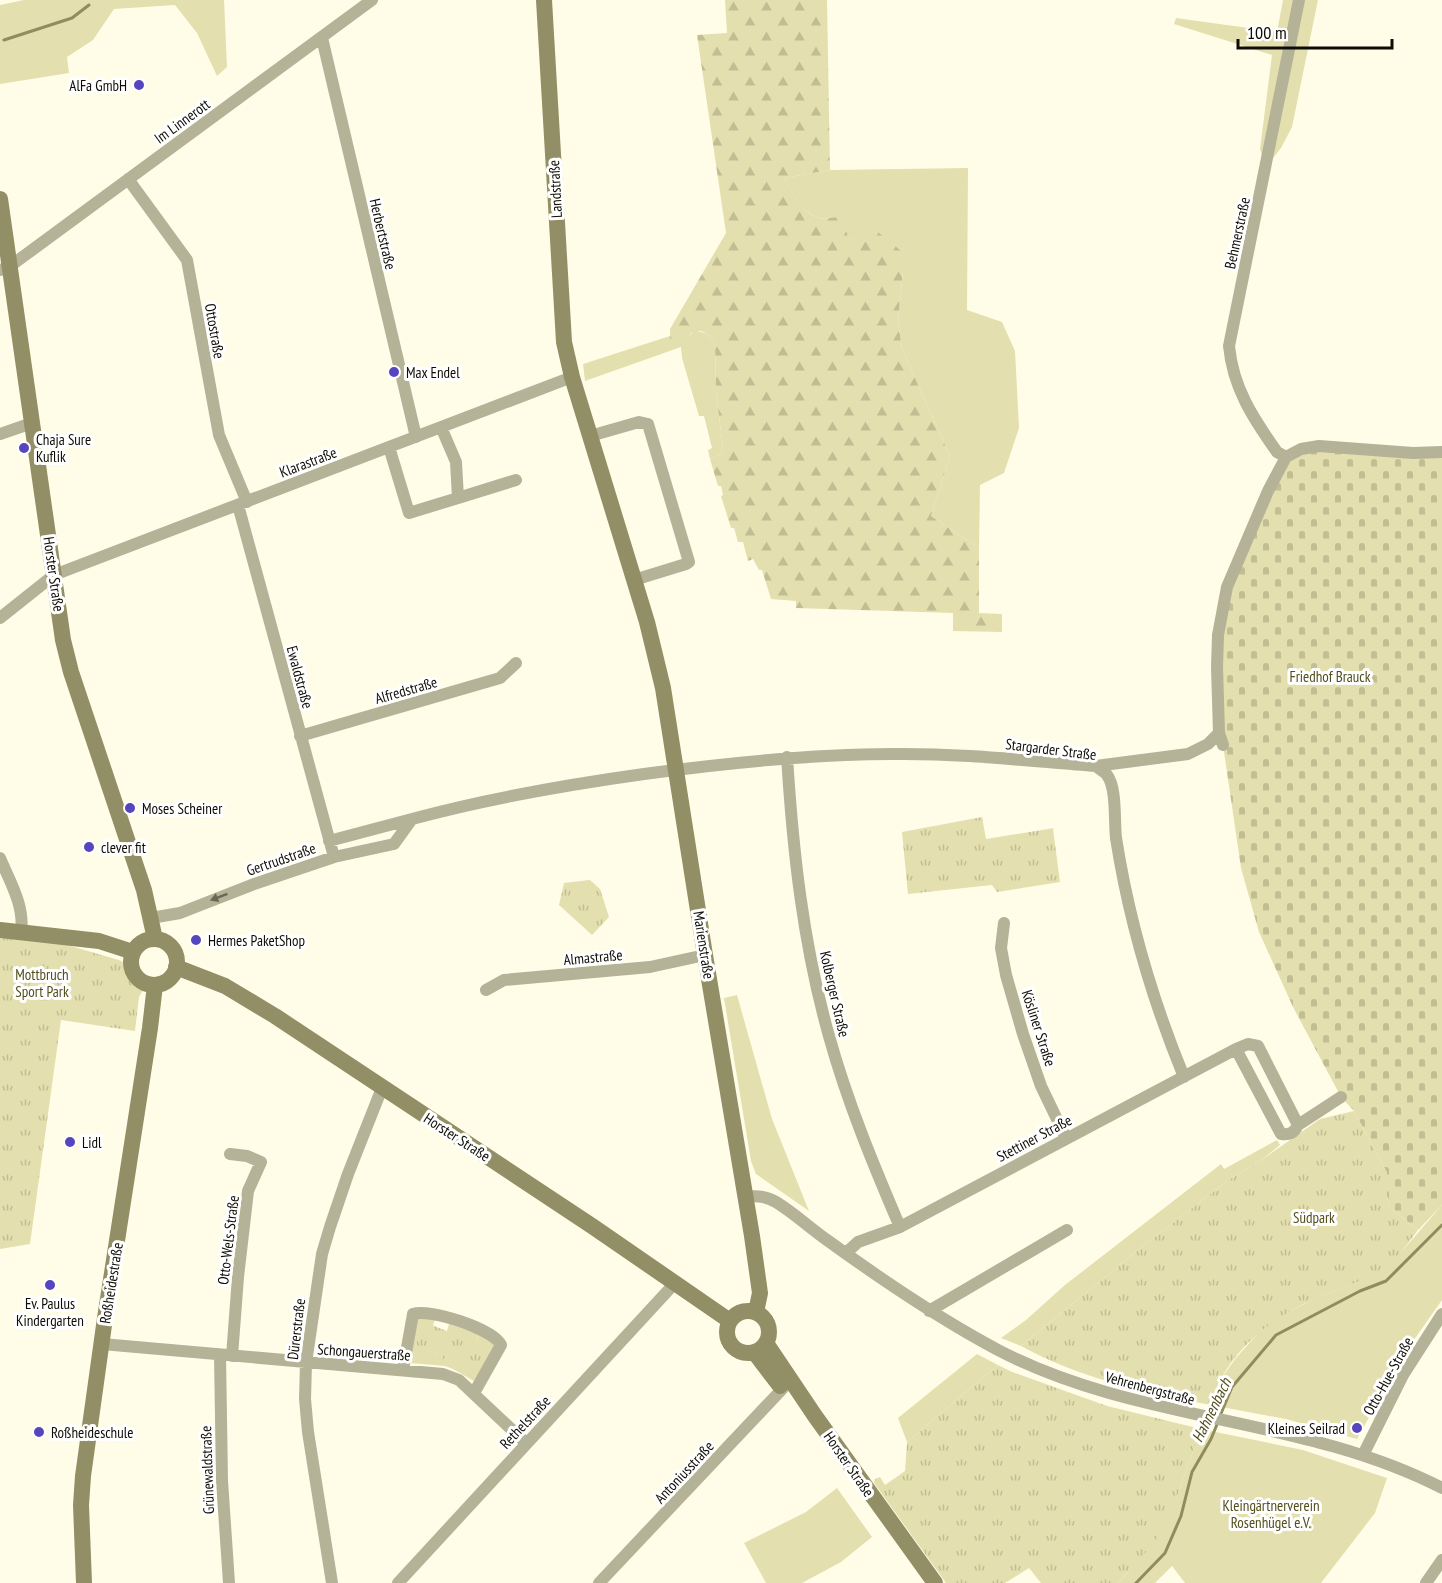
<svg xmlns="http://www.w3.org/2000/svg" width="1442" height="1583" font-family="'PT Sans Narrow',sans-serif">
<defs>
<pattern id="forest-firs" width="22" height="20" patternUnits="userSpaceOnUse" patternTransform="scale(1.5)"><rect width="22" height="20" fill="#e4dfae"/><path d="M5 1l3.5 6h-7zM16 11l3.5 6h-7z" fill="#c2be94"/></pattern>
<pattern id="cemetery-stones" width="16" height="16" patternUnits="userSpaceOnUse" patternTransform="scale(1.5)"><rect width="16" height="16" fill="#e4dfae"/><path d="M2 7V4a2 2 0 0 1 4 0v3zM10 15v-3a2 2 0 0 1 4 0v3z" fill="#c2be94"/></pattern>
<pattern id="park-tufts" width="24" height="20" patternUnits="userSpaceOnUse" patternTransform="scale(1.5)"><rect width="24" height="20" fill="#e4dfae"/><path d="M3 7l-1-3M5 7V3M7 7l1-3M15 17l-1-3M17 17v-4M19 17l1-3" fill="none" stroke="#c2be94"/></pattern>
</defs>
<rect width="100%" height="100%" fill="#fffde8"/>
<path fill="#e4dfae" d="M24,0H224L227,67L217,76L197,33L175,5L114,9L93,40L67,57L69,73L0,84V5Z
M1283,0H1318L1292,127L1281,148L1266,167L1260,149L1272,55L1174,24L1176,18L1277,32Z
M968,168L967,310L1002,322L1015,351L1019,428L1004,473L980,485L979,548L931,516L950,456L902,349L898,321L903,272L848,237L835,217C807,225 795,198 784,178L830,170Z
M695,331L706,333L715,343L716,393L723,447L721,454L710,459L708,450L712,448L704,416H699L682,358L681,347L585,381L583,364L670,336V338L688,336Z
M737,995L772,1119L809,1211L756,1174L751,1161L724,998Z
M1277,1140L1280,1145L1263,1159L1227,1181L1138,1250L1021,1346L1001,1338L1026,1320L1065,1285L1221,1164L1224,1169Z
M1442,1205V1300L1404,1354L1357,1439L1286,1419L1211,1405L1220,1380L1236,1358L1260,1331L1277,1318L1314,1299L1349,1285L1403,1250Z
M418,1317L435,1319L433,1326L416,1352H421V1356L433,1353L443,1355L478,1342L477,1333L484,1336L495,1346L474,1381L453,1369L445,1366L410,1363Z
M977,1354L998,1365L907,1442L898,1418Z
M1201,1429L1303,1450L1387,1478L1375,1513L1321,1583H1185L1172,1566L1155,1583H1118L1128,1572L1176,1499Z
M837,1488L872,1537L841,1562L802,1583H766L744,1543L806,1512Z"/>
<path fill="url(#forest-firs)" d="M725,0H827L830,170L784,178C796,199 807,225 835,217L843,221L848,237L853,240L873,228L900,250L903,272L898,321L902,349L950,456L931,516L979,548V613L1002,614V632L953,631V613L796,608V601L771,599L762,570H759L753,559L748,561L743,542H738L734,528H731L721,496L723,495L721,486H718L710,459L721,454L723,447L716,393L715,343L706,333L701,331L691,333L681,346L670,338V329L726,233L697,35L727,33Z"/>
<path fill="url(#cemetery-stones)" d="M1301,449L1442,452V1205L1418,1230L1389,1207L1387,1195V1173L1354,1111L1341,1097L1333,1082L1294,1009L1259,932L1241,868L1223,745L1222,609L1279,469Z"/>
<path fill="url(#park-tufts)" d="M982,817L986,839L1054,828L1053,829L1060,882L997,892L992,885L908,894L902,832Z
M590,880L600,889L609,917L592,935L559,905L564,883Z
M0,933L60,943L119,960L126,964L130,977L144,988L139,997L135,1031L61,1020L30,1244L0,1249Z
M1354,1111L1387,1173V1195L1389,1207L1418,1230C1409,1242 1400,1255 1388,1264C1368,1280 1340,1288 1317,1298C1278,1314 1241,1342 1221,1379C1216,1387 1214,1397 1211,1405C1146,1393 1079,1378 1021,1346L1138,1250L1227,1181L1263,1159L1320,1119Z
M429,1324L447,1331L449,1324L477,1333L478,1342L488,1348L475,1369L443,1359L442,1355L433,1353L431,1359L421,1356V1352H415L420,1327Z
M998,1365L1010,1371L1107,1406L1201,1429L1176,1499L1156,1539L1142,1557L1140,1564L1133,1566L1118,1583H1041L1029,1568L1005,1583H946L874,1483L875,1479L880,1477L885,1485L905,1471L907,1442Z"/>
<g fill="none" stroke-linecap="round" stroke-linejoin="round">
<path stroke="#918c5d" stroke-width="3" d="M4,40L72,18L89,5
M1220,1416L1232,1387L1276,1335L1360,1291L1386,1281L1442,1225
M1136,1583L1165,1553L1181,1516L1192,1472L1211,1439L1218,1422"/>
<path stroke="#b4b297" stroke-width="12" d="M322,38L416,437
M128,179L187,260L219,435L247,502
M0,270L9,267L372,0
M0,434L32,423
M590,436L639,422L648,424L689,562L686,564L634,580
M389,447L409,513L458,498L456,462L441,427
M1286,457L1277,452C1253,418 1233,388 1229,346L1299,0
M458,498L516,480
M238,505L334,857
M0,618L54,575L572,377
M300,736L500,678L516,663
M1223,745L1219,733L1217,667L1218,635L1227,587L1268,491L1286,457L1301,449L1319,446L1413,453L1442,452
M787,757C793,852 803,944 829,1036C847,1101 873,1164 900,1227
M1096,766L1188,754L1208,744L1219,733
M329,841L412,819
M0,858C10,882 25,906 21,933
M151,918L180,913L254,884L334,857L394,844L412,819C489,798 565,785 644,774C726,763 809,754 892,754C960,753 1029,761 1096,766C1099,769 1105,772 1107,775C1117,788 1114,821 1116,838C1129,921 1152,999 1184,1077
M1004,923L1001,948L1006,975L1023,1034L1041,1086L1066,1138
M486,990L504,980L650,967L705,955
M1248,1044L1258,1046L1298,1125C1294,1133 1290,1135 1281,1134L1236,1049Z
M1298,1125L1341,1097
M230,1154L247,1156L261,1162L248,1191L238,1277L232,1356
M746,1196C757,1196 766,1196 776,1202C794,1213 810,1228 827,1240C882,1280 938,1318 998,1350C1138,1423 1302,1416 1442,1488
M846,1253L858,1242L900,1227L1236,1049
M929,1311L1067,1230
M102,1344L443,1374L459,1380L526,1443
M220,1355L222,1481L229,1583
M403,1370L413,1314C430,1308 493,1329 501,1345L474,1393
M1363,1455L1403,1375L1442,1314
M332,1583L308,1432L305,1399L306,1363L322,1254L330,1227L348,1174L382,1088
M398,1583L675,1283
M599,1583L787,1384
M1426,1583L1442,1560"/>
<path stroke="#928e65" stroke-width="16" d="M544,0L564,342L572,377L647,622L663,688L705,955L752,1236L760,1293L756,1312
M0,199L63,640L71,672L144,890L155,939
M0,930L99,941L133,952
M131 962a23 23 0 1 1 46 0a23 23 0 1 1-46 0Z
M176,967L225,986L275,1016L592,1226L730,1321
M727 1332a21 21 0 1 1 42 0a21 21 0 1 1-42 0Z
M766,1343L815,1416L935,1583
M754,1352L780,1386
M84,1583L81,1505L83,1476L105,1318L150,1028L155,985"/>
</g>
<defs><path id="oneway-solid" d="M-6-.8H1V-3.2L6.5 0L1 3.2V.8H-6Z" transform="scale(1.5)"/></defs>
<use fill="#696855" href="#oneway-solid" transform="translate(219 897) rotate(159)"/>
<g fill="#5546be" stroke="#fff" stroke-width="2">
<circle cx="139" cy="85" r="6"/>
<circle cx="394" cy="372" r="6"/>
<circle cx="24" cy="448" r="6"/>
<circle cx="130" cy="808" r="6"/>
<circle cx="89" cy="847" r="6"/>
<circle cx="196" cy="940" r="6"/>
<circle cx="70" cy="1142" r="6"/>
<circle cx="50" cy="1285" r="6"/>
<circle cx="1357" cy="1428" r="6"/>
<circle cx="39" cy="1432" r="6"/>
</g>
<g text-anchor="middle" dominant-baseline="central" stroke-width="6" stroke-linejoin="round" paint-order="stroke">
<g font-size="15" fill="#0e0d05" stroke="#fff" text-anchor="start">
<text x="127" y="85" text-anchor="end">AlFa GmbH</text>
<text x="406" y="372">Max Endel</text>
<text x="36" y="439">Chaja Sure<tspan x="36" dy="17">Kuflik</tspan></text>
<text x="142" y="808">Moses Scheiner</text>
<text x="101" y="847">clever fit</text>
<text x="208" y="940">Hermes PaketShop</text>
<text x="82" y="1142">Lidl</text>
<text x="50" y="1303" text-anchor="middle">Ev. Paulus<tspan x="50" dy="17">Kindergarten</tspan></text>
<text x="1345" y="1428" text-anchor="end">Kleines Seilrad</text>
<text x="51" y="1432">Roßheideschule</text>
</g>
<g font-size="15" fill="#0e0d05" stroke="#fff">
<text transform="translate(182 121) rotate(-36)">Im Linnerott</text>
<text transform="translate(555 189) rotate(-93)">Landstraße</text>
<text transform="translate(1237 233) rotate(-78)">Behmerstraße</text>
<text transform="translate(383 234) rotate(77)">Herbertstraße</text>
<text transform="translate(215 331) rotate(80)">Ottostraße</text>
<text transform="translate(308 462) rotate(-21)">Klarastraße</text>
<text transform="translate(54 574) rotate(82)">Horster Straße</text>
<text transform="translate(300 677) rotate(75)">Ewaldstraße</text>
<text transform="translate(406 690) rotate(-16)">Alfredstraße</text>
<text transform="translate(1051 749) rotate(7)">Stargarder Straße</text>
<text transform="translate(281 859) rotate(-19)">Gertrudstraße</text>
<text transform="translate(704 945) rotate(81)">Marienstraße</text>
<text transform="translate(593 957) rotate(-5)">Almastraße</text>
<text transform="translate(835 994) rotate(77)">Kolberger Straße</text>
<text transform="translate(1039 1028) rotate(72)">Kösliner Straße</text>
<text transform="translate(457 1137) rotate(33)">Horster Straße</text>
<text transform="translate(1034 1138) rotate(-28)">Stettiner Straße</text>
<text transform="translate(228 1240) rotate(-83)">Otto-Wels-Straße</text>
<text transform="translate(111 1283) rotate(-81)">Roßheidestraße</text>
<text transform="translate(296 1329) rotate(-83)">Dürerstraße</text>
<text transform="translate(364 1352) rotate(4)">Schongauerstraße</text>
<text transform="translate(1388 1376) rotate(-61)">Otto-Hue-Straße</text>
<text transform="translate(1150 1388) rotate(15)">Vehrenbergstraße</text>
<text transform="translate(525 1422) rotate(-47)">Rethelstraße</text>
<text transform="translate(849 1464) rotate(55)">Horster Straße</text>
<text transform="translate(207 1470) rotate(-92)">Grünewaldstraße</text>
<text transform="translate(684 1472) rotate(-47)">Antoniusstraße</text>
</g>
<g font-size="15" fill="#534e1d" stroke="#fff">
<text x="1330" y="676">Friedhof Brauck</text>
<text x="42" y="974">Mottbruch<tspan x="42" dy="17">Sport Park</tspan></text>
<text x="1314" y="1217">Südpark</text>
<text x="1271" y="1505">Kleingärtnerverein<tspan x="1271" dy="17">Rosenhügel e.V.</tspan></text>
</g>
<g font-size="16" font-style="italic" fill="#514c1b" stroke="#fff">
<text transform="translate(1211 1410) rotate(-64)">Hahnenbach</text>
</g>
</g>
<path d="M1238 39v9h154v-9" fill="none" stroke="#0e0d05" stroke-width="3"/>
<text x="1247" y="39" font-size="18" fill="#0e0d05" stroke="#ffffff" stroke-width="4.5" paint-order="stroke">100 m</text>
</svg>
